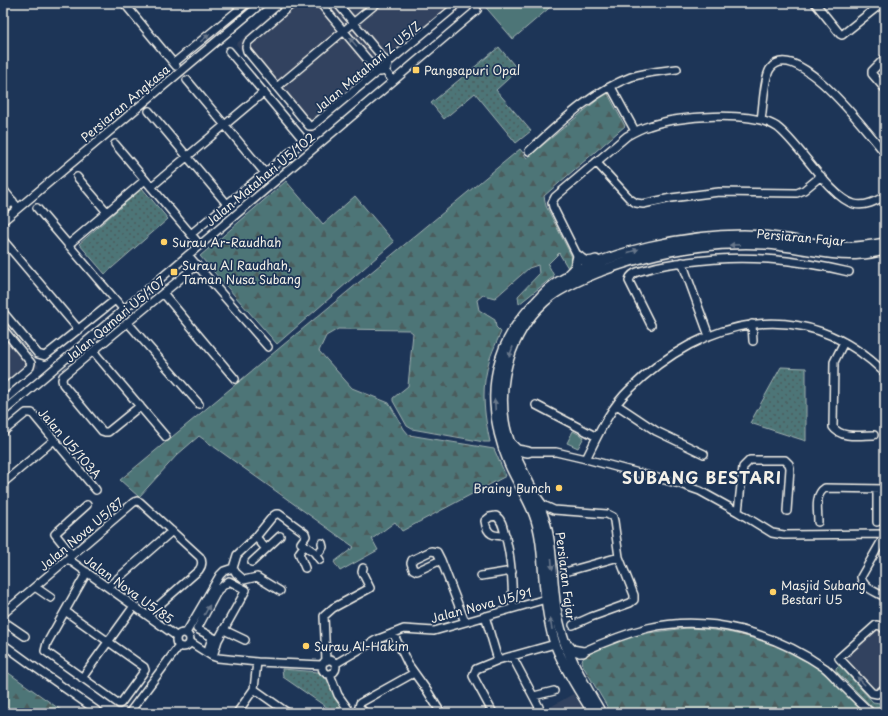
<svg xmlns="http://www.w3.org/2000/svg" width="888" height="716" font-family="'Playpen Sans',sans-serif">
<defs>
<pattern id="green-dots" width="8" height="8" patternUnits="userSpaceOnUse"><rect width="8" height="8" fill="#4e7477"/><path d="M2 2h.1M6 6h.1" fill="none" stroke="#4b5c5c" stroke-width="1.8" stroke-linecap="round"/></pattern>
<pattern id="forest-firs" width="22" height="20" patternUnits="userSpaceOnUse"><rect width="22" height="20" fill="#4e7477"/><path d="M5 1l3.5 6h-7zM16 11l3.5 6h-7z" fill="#4b5c5c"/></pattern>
</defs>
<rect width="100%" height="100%" fill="#1d3557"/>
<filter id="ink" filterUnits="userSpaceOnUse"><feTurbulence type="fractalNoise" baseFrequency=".025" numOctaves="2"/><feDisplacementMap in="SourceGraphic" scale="8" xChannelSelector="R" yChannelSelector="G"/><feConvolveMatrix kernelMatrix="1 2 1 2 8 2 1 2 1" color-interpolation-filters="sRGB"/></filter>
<g filter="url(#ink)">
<path fill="#32425e" d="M285,3H460L463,7L311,134L236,44Z
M3,323L39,366L3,397Z
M876,628L881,629L885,633V685L878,692L844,656Z
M573,694L586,713H540Z"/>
<path fill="url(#green-dots)" stroke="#a1b2b0" d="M499,47L518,70L496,90L531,131L516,143L475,93L444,119L431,103Z
M142,188L168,219L105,274L79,244Z
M781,367L806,368V441L750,423Z
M839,665L873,702L880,703L885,698V706L874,709L836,671V668Z
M282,669L318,672L329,681L344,709L341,713H335L283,677Z"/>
<path fill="url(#forest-firs)" stroke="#a1b2b0" d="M607,92L625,126L544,196L546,206L572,257L568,268L559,253L548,264L554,276L519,304L518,296L539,274L538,265L529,268L495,298L483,295L477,300L479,310L495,320L496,327L501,332C496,344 489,357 487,370C481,394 485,418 490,442H484L412,429L407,426L393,401V398L408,386L413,333L409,330L338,329L326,336L319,351L352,388L389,403L404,429L409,435L494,449L506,476L402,531L395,522L372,539L378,550L340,571L334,562L354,547L199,436L177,455L139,497L120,480L520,149L527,158Z
M286,181L323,224L355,196L394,242L277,344L200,256Z
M686,628C728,629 767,639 803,660C810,663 819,667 825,671C840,683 852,699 866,713H611L583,666L582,660L586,655L627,637L640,634Z
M3,669L65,713H3Z"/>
<path fill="#4e7477" stroke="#a1b2b0" d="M482,3H555L513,39Z
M573,431L584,437L578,448L567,443Z"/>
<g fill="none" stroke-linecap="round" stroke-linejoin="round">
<defs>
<path id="minor" d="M124,3L176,66
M293,3L248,42L246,47L247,51L309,126H312L450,11L453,8L452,3
M320,3L378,72H381
M337,3L388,64L387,68
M815,3L840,34L842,35L882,3
M885,58L872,71V74L885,89
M174,63L247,3
M386,72L393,81
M187,80L265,173
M277,87L377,3
M611,87L635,131
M149,111L227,204
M761,120C763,108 764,78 770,69C795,34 870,136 885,153
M115,144L200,245
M529,151C560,123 591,92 631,77C646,72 662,71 677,69
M596,162L630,199L636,203L643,204L671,198L719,192L797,193L804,190L821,176
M77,177L107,212
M151,187L264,92
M3,189L18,208
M37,208L124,310
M3,209L13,201
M3,221L262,3
M191,234L301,143V137L229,51
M3,240L79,330
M68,245L145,180
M188,255L268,347
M579,259L553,207L552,203L555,197L627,136C634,132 641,128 649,126C677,116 752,110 777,127C799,143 830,198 854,204C865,207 876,201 885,196
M682,262L709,336
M163,293L235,379
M3,312L38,354L45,356L115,300
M128,323L199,404
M752,324L753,341
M651,325L629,281C630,272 641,271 648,269C661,265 674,263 687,262C743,254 794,259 849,272
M3,329L31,363L30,367L3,390
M844,342L834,362L833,427C841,439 861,435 874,435
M93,351L166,437
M536,405L597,437
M617,405L656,431L704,454
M140,406L108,432H105L102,431L63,384L62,380L63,376L197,265
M3,412L477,10L472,3
M3,432L26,413H32L96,490
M524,452H556L586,459L680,484L700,491L738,512L772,533L784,535L885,534
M586,459C598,435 610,408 629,390C704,316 805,294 885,373
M3,483L54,440
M877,489V522
M538,498L543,505L554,510L607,514L613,517L614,521L619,557L634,595V600L630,603L591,617L573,625
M738,512L743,467L750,460H785L789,464L790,468L787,511
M818,522C818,511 814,495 825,488L885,489
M885,535L861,577C863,588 876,592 885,597
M506,536C493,536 487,535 485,521L490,517L496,516C502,520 503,527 505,535C512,559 512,583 513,608
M256,537L266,549
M304,546L299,553L305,568
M72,555L55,534L58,531L87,505
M317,555L323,547L322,543
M68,559L176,636
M441,560L417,571L413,569L411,563L412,560L431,551L437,552L441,560L465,622
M252,562L280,536
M565,572L619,557
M481,576L512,571
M35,587L51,598
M108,587L172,531
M280,591L257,577L244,580L236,573L233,568L237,555L256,537L273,516L276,514H279L305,533L306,536L301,543L314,552L320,560
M65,611L144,667L145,670L121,703L119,704L45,651L47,643L87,572
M3,614L134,502L137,501L140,502L200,557C203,562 202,566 199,570L148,615
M485,616L498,660
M3,621L25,636
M224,630L245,640
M885,630L881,626L876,625L839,658L872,693L877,694L885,688
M176 640a7 7 0 1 1 14 0a7 7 0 1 1-14 0Z
M186,633L220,575L224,571L233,568
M393,633L408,664L428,692L441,713
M190,642L212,656L218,658L257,662L322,665
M3,644L36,668L100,713
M207,653L212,638
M580,653C602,643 624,634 648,628C709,614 775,633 825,668C830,672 835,678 840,683C850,693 860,703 871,713
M213,656L218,640L246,590L229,581L218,590L197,629L218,640
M512,656L539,707
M322 667a7 7 0 1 1 14 0a7 7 0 1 1-14 0Z
M326,661L324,616L333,608L370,588L362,572L363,568
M335,664L376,640L404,629L434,631L546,599
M330,674L338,695L351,713
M82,678L134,606
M254,689L288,713
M534,696L554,691
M129,713L179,646
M237,713L254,689L257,662
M365,713L359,707L360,703L414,673
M493,713L473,676L476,669L498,660L555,644"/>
<path id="major" d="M569,274L575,268L578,256C584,262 588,263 596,260
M510,443L517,450L528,452
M566,643L572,650L583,652
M593,713C580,691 565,670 556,646C550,631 548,614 546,598C542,570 544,540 534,514C527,496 516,480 509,463C501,444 496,424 495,404C493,364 508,330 536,302C543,294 551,286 560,281C609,251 687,235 744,235C776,235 808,244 841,247C856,248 870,246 885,243
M601,713C583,682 566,655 558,619C550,584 555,547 542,513C531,481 509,454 504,421C497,374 514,325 551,296C566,285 584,278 601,271C654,251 710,241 766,244C797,246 831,257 861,254C869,254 877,252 885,250"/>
</defs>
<use href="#minor" stroke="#f4f1e8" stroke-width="10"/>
<use href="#major" stroke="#f4f1e8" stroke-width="12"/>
<use href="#minor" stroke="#1d3557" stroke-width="7"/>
<use href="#major" stroke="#1d3557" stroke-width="9"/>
</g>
<defs><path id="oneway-solid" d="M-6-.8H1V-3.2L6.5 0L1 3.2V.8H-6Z"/></defs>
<g fill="#68778a">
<use href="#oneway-solid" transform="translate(205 38) rotate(-39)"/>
<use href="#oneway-solid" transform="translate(353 42) rotate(-130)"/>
<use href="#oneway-solid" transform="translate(735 245) rotate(178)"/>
<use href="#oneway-solid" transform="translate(633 251) rotate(-17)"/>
<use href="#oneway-solid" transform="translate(511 352) rotate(110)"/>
<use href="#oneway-solid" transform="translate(495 405) rotate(-93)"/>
<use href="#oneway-solid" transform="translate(552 564) rotate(85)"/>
<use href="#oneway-solid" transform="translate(207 610) rotate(-61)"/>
<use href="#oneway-solid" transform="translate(551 624) rotate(-101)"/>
<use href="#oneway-solid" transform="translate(861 681) rotate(-134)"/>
</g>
</g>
<g fill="#ffd166" stroke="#1d3557" stroke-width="1.5">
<rect x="412" y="66" width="8" height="8" rx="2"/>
<circle cx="164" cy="242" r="4"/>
<rect x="170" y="268" width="8" height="8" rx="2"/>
<circle cx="559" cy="488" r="4"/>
<circle cx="773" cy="592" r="4"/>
<circle cx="306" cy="646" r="4"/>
</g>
<g text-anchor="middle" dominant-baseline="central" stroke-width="3.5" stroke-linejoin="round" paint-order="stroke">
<g font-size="12" fill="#f4f1e8" stroke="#1d3557">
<text transform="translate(367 67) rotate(-40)">Jalan Matahari Z U5/Z</text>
<text transform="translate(125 103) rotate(-40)">Persiaran Angkasa</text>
<text transform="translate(260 179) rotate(-40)">Jalan Matahari U5/102</text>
<text transform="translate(801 237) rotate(5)">Persiaran Fajar</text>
<text transform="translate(115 319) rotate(-40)">Jalan Qamari U5/107</text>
<text transform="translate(70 443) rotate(49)">Jalan U5/103A</text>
<text transform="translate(81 534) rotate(-40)">Jalan Nova U5/87</text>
<text transform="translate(566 576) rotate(83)">Persiaran Fajar</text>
<text transform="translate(129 589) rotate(36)">Jalan Nova U5/85</text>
<text transform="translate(481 605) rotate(-15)">Jalan Nova U5/91</text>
</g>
<g font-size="12" fill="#f4f1e8" stroke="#1d3557" text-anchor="start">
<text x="424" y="70">Pangsapuri Opal</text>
<text x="172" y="242">Surau Ar-Raudhah</text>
<text x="182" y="265">Surau Al Raudhah,<tspan x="182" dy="14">Taman Nusa Subang</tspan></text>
<text x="551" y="488" text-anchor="end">Brainy Bunch</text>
<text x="781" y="585">Masjid Subang<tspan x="781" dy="14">Bestari U5</tspan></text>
<text x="314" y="646">Surau Al-Hakim</text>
</g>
<g font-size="16" font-weight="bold" letter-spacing="1" fill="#f4f1e8" stroke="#1d3557">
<text x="702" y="477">SUBANG BESTARI</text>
</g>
</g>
<rect width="888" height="716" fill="none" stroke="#1d3557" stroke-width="16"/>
<rect x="8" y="8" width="872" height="700" fill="none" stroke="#f4f1e8" stroke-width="1.5" filter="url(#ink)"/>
</svg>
